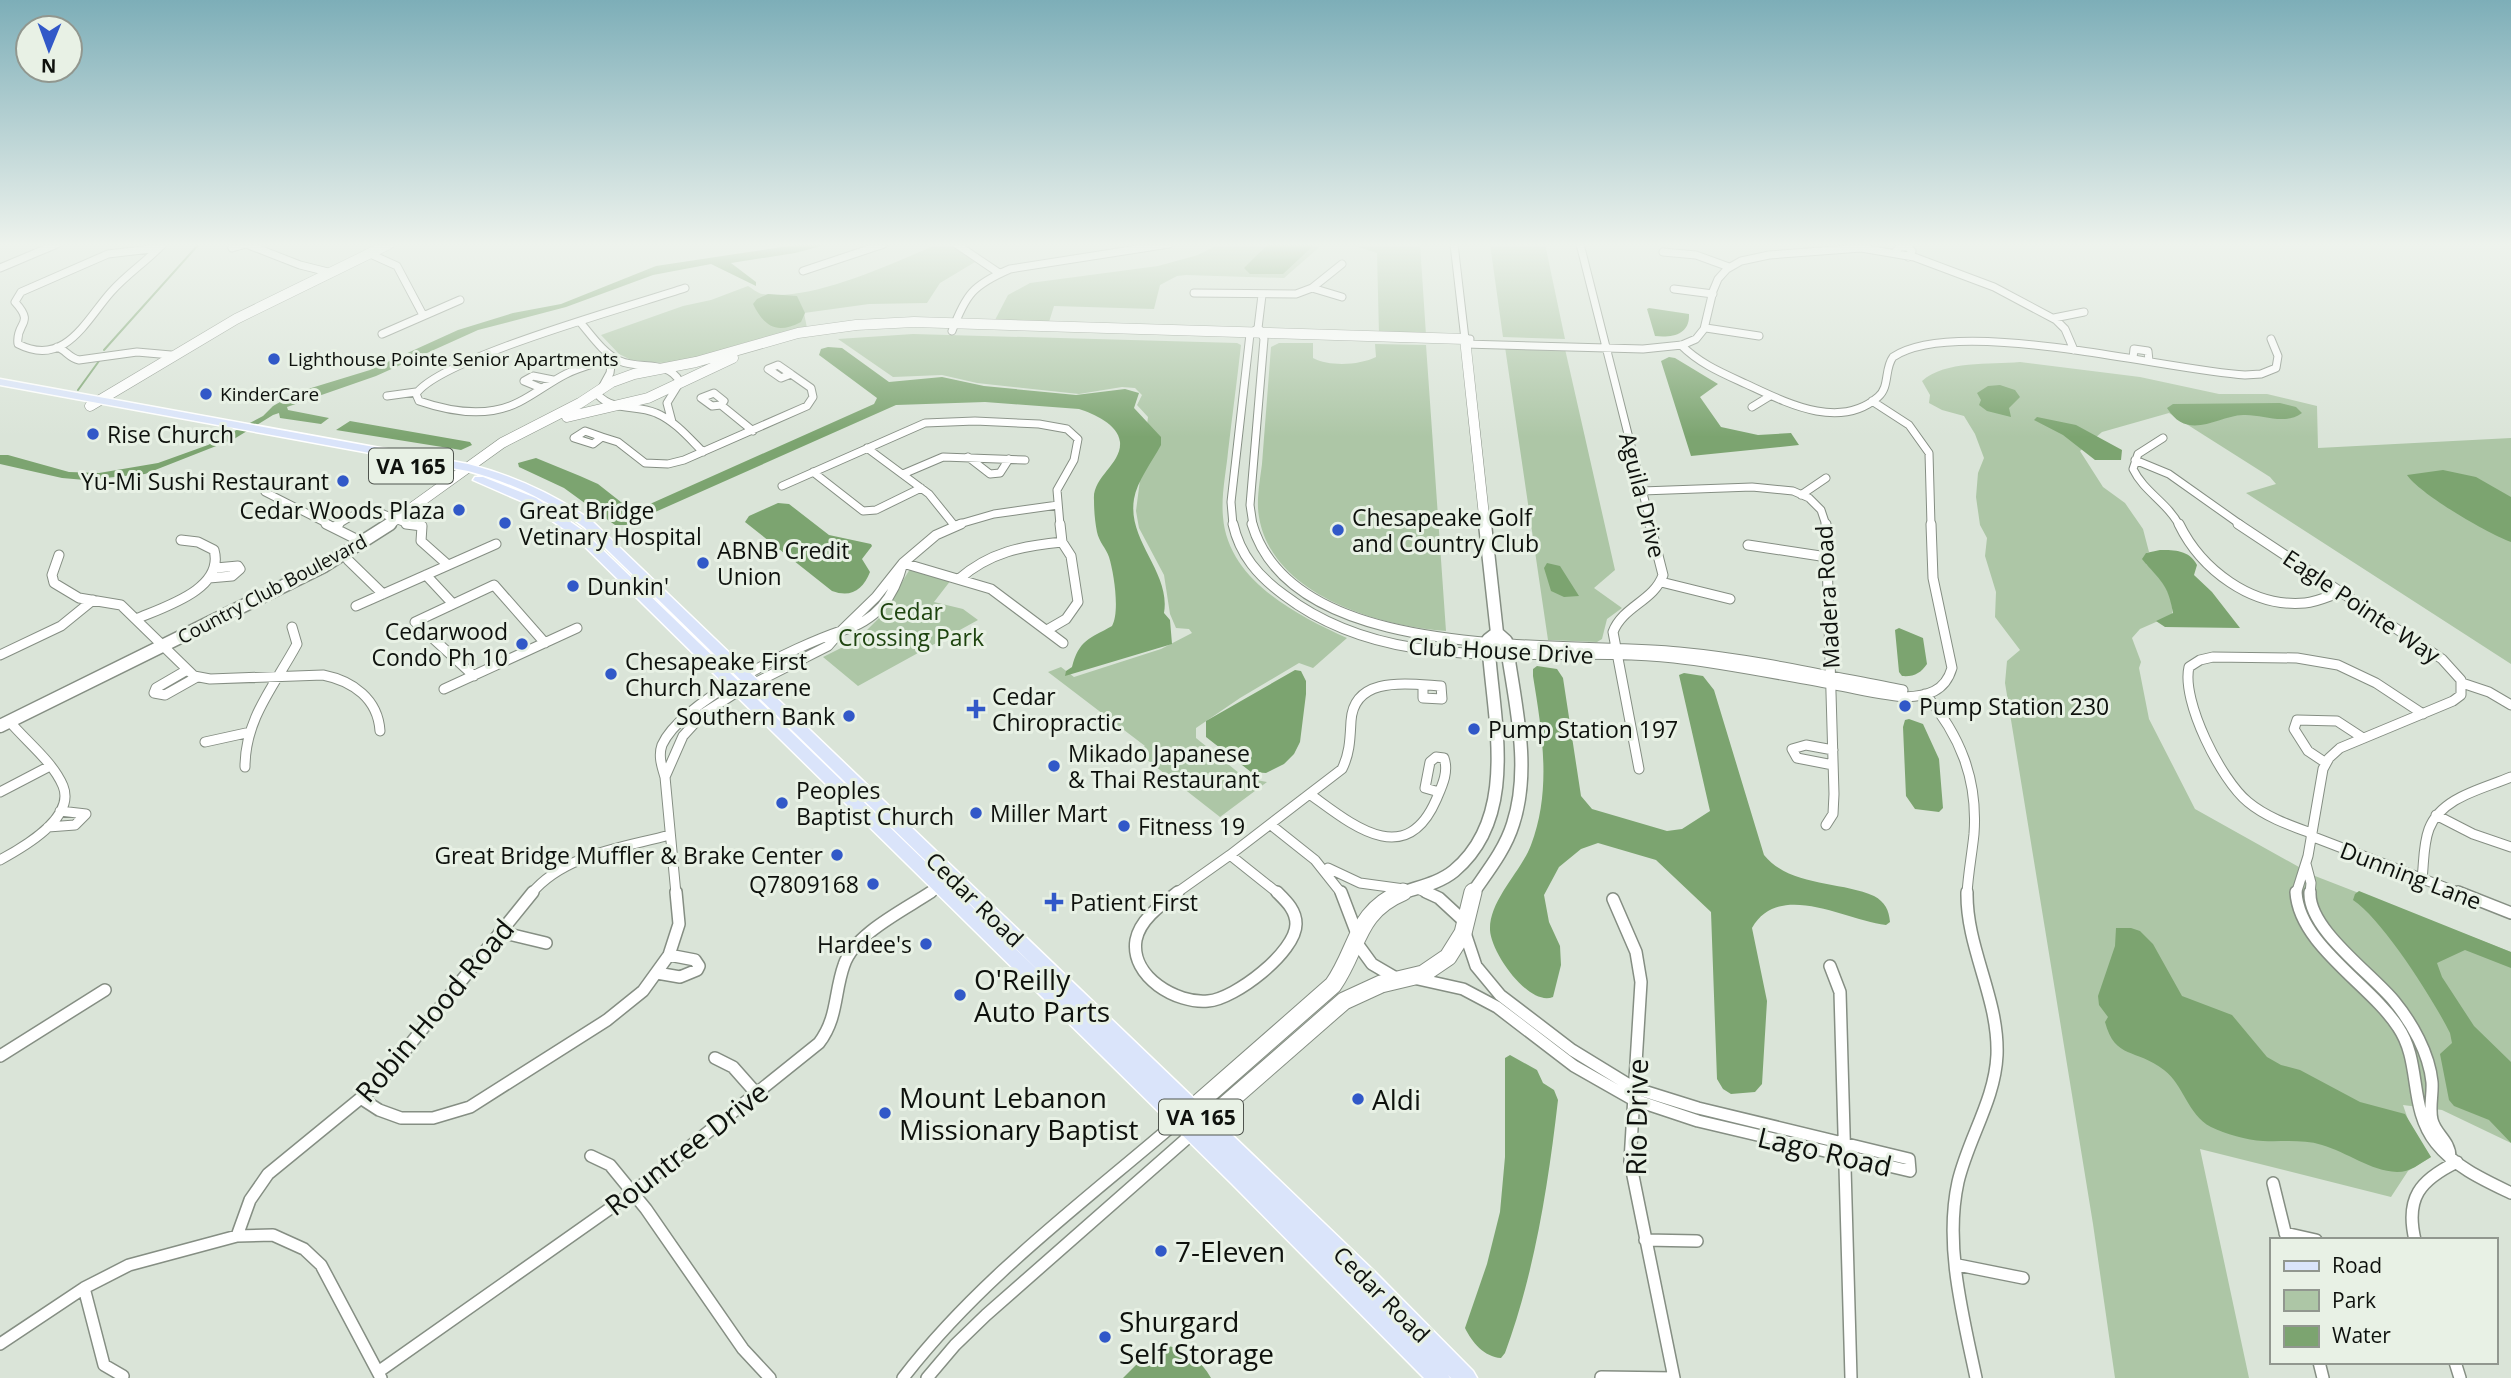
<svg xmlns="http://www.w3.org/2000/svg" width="2511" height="1378" font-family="'Open Sans',sans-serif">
<rect width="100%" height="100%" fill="#dae4d8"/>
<path fill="#adc6a6" d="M938,244H949L975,262L940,283L927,303L869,304L804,313L807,328L744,343L695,358L663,363L631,360L619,354L601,335L683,306L711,300L748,286C752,288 757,293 762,294C811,302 891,264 938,244Z
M1219,244H1323L1284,278L1186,275L1177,276L1160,285L1154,309L1054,306L1049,322L995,320L1008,295L1030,283L1158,266L1198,255Z
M1348,244H1420L1426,335L1379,334L1377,253Z
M1490,244H1545L1565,339L1503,337Z
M913,334L1237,343L1241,345C1237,381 1232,417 1228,452C1226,473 1221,495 1223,517C1228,580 1296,615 1347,638L1313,668L1299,663L1240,698L1196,728V738L1245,778L1267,782L1220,817L1137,752L1145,746L1048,672L1061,667L1074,677L1161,649L1192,633L1189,629L1176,628L1170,614L1164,575L1139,528L1136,511L1148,417L1137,405L1142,395L1135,388L1122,387L1079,394L977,383L942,375L893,377L838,339Z
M1279,343H1313V358C1330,367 1360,365 1376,357L1375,344L1426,345L1446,631C1378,626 1272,595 1259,517C1256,501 1260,480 1262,464C1265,425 1268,386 1271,347Z
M1505,347L1565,349L1615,570L1594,588L1622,608L1607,619L1602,639L1597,642L1548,640Z
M2020,362L2140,377L2219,394H2267L2317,406L2318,448L2511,438V664L2246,493L2276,484L2270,477L2169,413L2102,432L2080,451L2103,487L2125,503L2143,529L2149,552L2146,553V564C2161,577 2174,595 2172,615L2140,629L2132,638L2141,662L2139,668L2149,719L2195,809L2315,876L2511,952V1143L2442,1110L2403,1105L2411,1128L2431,1157L2408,1171L2391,1197L2200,1149L2249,1378H2115L2093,1224L2005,683L2007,661L2020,650L1995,617L1996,592L1985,556L1987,538L1980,525L1976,497L1978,473L1984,458L1975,434L1964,416L1942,410L1929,403L1930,395L1922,381C1946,360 1989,365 2020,362Z
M910,569L951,580L934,602L963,609L978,620L858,686L823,657L857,640L882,615Z"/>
<path fill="#7ca470" d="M802,244H829L795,253L731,263L756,282V286L711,264L653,275L566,307L478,330L376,376L287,407L288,410L329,418L321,424L280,418L279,413L273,415L234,439L145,474L85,480L62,478L0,464V455H8L69,472L99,473L158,463L208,445L263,416L273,406L298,392L370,370L458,330L513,313L561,304L656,266Z
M1268,244H1315L1283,274H1250L1244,268Z
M768,294L797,296L805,313L801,322C776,335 764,326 753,304L757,299Z
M1649,308L1689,314C1690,334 1673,338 1655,336L1647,309Z
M828,347L842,348L889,382L942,377L984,386L1076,395L1125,389L1139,393L1134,408L1161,437V445C1152,462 1137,481 1134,499C1127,541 1171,572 1164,613L1170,620L1172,644L1065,676L1066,671L1072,667C1079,640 1089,639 1112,626C1120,612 1114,573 1109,557C1106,548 1099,542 1097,532C1095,522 1094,511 1094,500C1092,477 1122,464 1120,442C1118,424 1094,414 1079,409L985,402L896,405L626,525H615L564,488L519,467L518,463L536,458L580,476L598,484L631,510L641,508L874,404L877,398L819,355L821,349Z
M1669,357L1675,358L1718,384L1700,397L1721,427L1758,435L1791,433L1799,445L1691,456L1661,361Z
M2000,385L2015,390L2020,397L2009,408L2011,417L1987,411L1979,405L1981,400L1977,393L1988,386Z
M2280,403L2296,407L2302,413C2284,426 2263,414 2243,415C2217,416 2188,442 2167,408L2173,404Z
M2037,417L2076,425L2122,450L2121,460H2095L2063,435L2034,420Z
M350,421L470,442L472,445L461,450L336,430Z
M2443,470L2476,477L2511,497V542C2487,533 2421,495 2407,475Z
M778,503L789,504L829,535L871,544L872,546L862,559L870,572C863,590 851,598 832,591L745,522L749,516Z
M2160,550C2175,550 2189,550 2197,565L2194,575L2212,592L2240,628L2165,627L2156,621L2173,613C2168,583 2160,581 2142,559L2146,553Z
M1547,563L1560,566L1579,596L1564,597L1551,591L1544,568Z
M1899,628L1923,638L1927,664C1921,673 1914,677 1902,676L1899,672L1895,630Z
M1537,666L1557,669L1563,678L1581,796L1592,809L1667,831L1682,829L1710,811L1679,675L1684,673L1703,676L1714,690L1764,855C1790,887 1840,881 1874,896C1885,902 1889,910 1890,922L1886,925C1845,920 1779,880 1752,928L1767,1001L1762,1084L1755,1092L1731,1094L1723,1089L1717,1079L1711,912L1656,860L1598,843L1581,849L1559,867L1544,895L1549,922L1560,946L1561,965L1553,997C1529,1007 1491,953 1490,930C1489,900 1521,872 1531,845C1552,790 1542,732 1533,676V669Z
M1295,670L1301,671L1306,681V694L1300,742L1294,754L1284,764L1266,773L1251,772L1206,737V721Z
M1909,719L1923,724L1939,759L1943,808L1939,812L1915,809L1906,796L1903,727L1905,720Z
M2359,891L2511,952V968L2465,950L2437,963L2442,977L2474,1026L2511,1062V1143L2489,1120L2454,1106L2449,1100L2440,1054L2452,1043L2450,1033C2433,999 2383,920 2353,900L2355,894Z
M2131,928L2140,931L2153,944L2182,996L2232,1015L2267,1057L2281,1065L2300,1070L2360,1102L2405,1114L2431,1157C2419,1164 2411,1172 2397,1172C2370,1171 2347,1152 2322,1145C2302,1139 2283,1142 2263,1141C2247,1140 2225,1134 2211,1127C2187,1114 2184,1085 2164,1070C2136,1048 2115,1060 2105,1022L2108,1017L2099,1005L2098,996L2115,946L2116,928Z
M1510,1055L1537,1070L1543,1083L1554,1090L1558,1100C1548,1186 1535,1271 1505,1353L1501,1358C1484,1357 1472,1342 1465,1328L1487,1264L1500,1212L1505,1157V1058Z
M1164,1345C1185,1349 1201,1360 1211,1378H1123L1151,1350Z"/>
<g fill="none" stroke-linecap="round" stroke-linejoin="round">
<path stroke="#7ca470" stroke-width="2" d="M104,350L199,244
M78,390L99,361"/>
<defs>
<path id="street-far2" d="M956,244L999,273
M1454,244L1465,339H1470
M1580,244L1651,525
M159,248L108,254L21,292L15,302C36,325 15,322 18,344C65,368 86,320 111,292C127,274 147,261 163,244
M232,248L246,244L300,265L328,272
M1663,252L1696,255L1729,267
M368,253L397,266L423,315
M1894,253L1900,247H1908L1912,251L1908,257
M0,268L57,244
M803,271L884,244
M1312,288L1342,297
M1674,289L1713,294
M1194,293L1296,294L1312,288L1342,264
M2054,318L2084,312
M580,322C592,336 603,353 620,361C640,370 668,359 680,382L667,403L672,422
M1706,328L1759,336
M952,331C966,294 973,285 1010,269L1169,244
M382,334L460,300
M1465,344L1643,349L1682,345L1696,339L1704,329L1713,291L1718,279L1727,269L1741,261L1769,255L1861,248L1914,257L1994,287L2056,320L2065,329L2074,350
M1681,345C1700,364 1722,373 1746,384C1785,402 1839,431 1878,397C1890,387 1884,369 1893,357C1956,315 2165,370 2245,375L2261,374L2276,368L2278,356L2271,339
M57,347C66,350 69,358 79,360L137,352L171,355
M612,358C597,363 580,367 566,374C550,382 535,394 519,402C488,418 451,412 419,401L416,394C440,358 635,305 685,288
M612,358L610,373L598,395C614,412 636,404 656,413C675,421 689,438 703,452
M2133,358L2134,349L2148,351L2149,361
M778,365L791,374L781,378L768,369Z
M541,388L524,381L533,376L553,380
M714,393L724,401L721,405L712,406L701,398Z
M387,396L416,392
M1872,401L1909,425L1929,453L1931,525
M721,405L753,431
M1752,407L1770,396
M585,431L602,437L593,444L574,438Z
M602,437L618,442L645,463L668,464L684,460L807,406L813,397L811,388L791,374
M2163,438L2138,454L2133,469C2144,492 2168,503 2179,525
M867,448L929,494L954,525
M968,457L990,474L1000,473L1009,459
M2135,460L2169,474L2241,525
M813,472L863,511L876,510L921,488
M903,474L943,457L1025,460
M263,480L262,487L265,492L330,525
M782,486L925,423L975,421L1039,424L1067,429L1078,439L1074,460L1057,490L1060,525
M1642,491L1752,487L1793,491L1809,498L1821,510L1826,525
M1801,495L1826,478
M337,525C379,498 373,515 413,525
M956,525L994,514L1058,505
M1233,525L1231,502L1250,334L1258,328L1262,295
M1253,525L1250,505L1264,339L1260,330"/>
<path id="street-far1" d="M326,524L354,538
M406,524L422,526L421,541L448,565
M961,524L936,535L903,563L991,589L1063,643
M1233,524C1240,555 1258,576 1284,595C1397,681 1543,644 1674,658C1727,664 1779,675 1831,684C1856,689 1880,695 1905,697C1927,696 1945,692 1952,668L1933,578L1931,524
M1252,524C1294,666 1563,640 1679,652C1754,659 1829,676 1903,690
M1826,524L1834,794L1833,814L1826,825
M2179,524C2201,569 2251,608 2305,603C2317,602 2329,596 2341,592
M2238,524L2442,659L2461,680V695L2453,701L2340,748L2329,758L2323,769L2308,856L2296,894
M334,527L339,524
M1748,545L1827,557
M59,555L52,575L54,583L79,598L121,605L194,676L210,679L323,675C353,681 378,699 380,731
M348,560L383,594
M903,563C894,598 876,621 841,631L876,597Z
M426,575L453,604
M209,578L232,576L240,569L238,566L216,568
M959,579C990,552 1022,546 1062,542
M1661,582L1730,599
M356,606L496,544
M136,619C164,607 225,589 214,550L198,542L181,540
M1047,630L1066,619L1078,602L1071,556L1062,542L1060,524
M841,631L828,646L737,692L704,713L683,736L665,777C662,767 658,756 662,745C682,701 796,646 841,631Z
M0,655L61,626L93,600
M187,670L156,688L154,693L165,695L197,677
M474,676L415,622L494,585L545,643
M2462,683L2489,692L2511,705
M444,689L577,628
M1925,694C1960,735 1978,779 1974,834C1972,854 1968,874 1967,894
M205,742L246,733
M1833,750L1806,745L1792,749L1797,758L1833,765
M2326,763L2308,751L2294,729L2297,720L2337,721L2363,738
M245,767C245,718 275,685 297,644L292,627
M1639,769L1613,632C1623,606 1654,601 1663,575L1650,524
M665,777L676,894
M0,792L48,767
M1311,795C1350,823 1405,871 1436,800C1442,786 1449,772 1444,758L1436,757L1430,762L1425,788L1439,792
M2436,815L2473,834L2511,847
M1271,825L1315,860L1342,894
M48,827L75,825L86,814L60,811
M2311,833C2289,825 2266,817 2248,802C2221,780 2181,701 2189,667L2200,660L2213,657L2297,658L2338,665L2376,683L2423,714
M2311,836L2462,894
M1230,855L1342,769C1350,753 1350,738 1351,721C1354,675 1408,684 1441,686L1442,699L1423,698V686
M0,860C22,848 76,818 63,786C53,762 27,742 10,722
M2306,864L2311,883L2310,894
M1328,868L1360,883L1404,889
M2422,879C2424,863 2423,845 2429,829C2441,797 2483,789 2511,777
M1415,888L1430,894
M531,894C564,854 622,848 670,835
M929,894L953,878
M1175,894L1230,855L1279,894"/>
<path id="street" d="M1178,892C1162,904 1140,919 1136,940C1130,977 1177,1004 1208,1001C1235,999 1296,952 1296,924C1296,910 1286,901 1277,892
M1341,892L1357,934
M1426,892L1439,898L1465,922
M1967,892C1966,948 1999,998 1997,1055C1995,1100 1968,1139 1958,1182C1944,1245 1963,1316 1976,1378
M2296,892C2299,945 2371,985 2398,1027C2422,1062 2408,1108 2436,1143C2455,1167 2484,1180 2511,1193
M2310,892C2308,929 2371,973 2394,1001C2412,1023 2429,1053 2432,1082C2433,1094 2429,1108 2432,1120C2435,1134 2450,1141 2450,1157
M2458,892L2511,913
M1613,899L1636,952L1641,982L1630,1161L1674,1378
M500,932L546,943
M1356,942L1372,964L1396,978
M1830,966L1840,992L1851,1378
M657,973L680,977L697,970L699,966L695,960L669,955
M1418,979L1463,989L1497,1007L1574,1066L1632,1099L1698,1121L1910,1171L1909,1159L1698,1108L1634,1088L1572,1050L1500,995L1476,966L1465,933
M0,1056L105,990
M715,1058L733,1067L756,1093
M362,1099L379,1110L401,1118H433L470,1107L607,1020L643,991L669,955L679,924L676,892
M591,1156L610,1165L646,1209L743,1349L770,1378
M2273,1183L2287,1240
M2285,1233L2316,1240
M237,1236L250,1200L268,1174L378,1084L533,892
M1645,1240L1697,1241
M2415,1240C2405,1198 2420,1180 2457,1162
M1958,1265L2023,1278
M84,1288L104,1365L123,1376
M0,1344L84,1288L129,1265L237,1236L273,1235L304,1249L321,1265L381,1378
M2319,1362L2323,1378
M2455,1362L2460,1378
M378,1372L632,1193L819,1043C838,1018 834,993 844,965C854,934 904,910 931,892
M1601,1377L1674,1378
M903,1378C979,1279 1085,1201 1179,1120
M927,1378L955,1345L986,1315L1193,1133"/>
<path id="secondary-far2" d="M90,406L236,319L389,244
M567,417L648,398L733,358
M388,525L502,443L580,403L612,382L634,374L696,362L798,333L856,325L914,322L1465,339L1485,525"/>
<path id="secondary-far1" d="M0,726L324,566L390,524
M1399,894C1417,887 1438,884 1454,871C1521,815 1492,715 1488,640L1497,633
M1472,894C1487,872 1505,850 1513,824C1532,766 1514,700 1506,641L1497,633L1485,524"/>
<path id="secondary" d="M1187,1113L1333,985C1359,948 1355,912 1403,892
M1201,1126L1344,1001L1381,984L1423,974L1448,957L1463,933L1473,892"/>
<path id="primary" d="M0,379L468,464C514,476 554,494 592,521L1374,1271L1473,1371L1477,1378H1451L1448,1375L1450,1378H1424L1231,1183L574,536L528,504L473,480L475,477H483L536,498L582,530L1051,983L584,527C548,500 510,482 468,471L0,385Z"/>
</defs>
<use href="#street-far2" stroke="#858e83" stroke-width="9"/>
<use href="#street-far1" stroke="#858e83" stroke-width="11"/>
<use href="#street" stroke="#858e83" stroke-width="14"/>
<use href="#secondary-far2" stroke="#858e83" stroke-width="11"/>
<use href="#secondary-far1" stroke="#858e83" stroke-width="15"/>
<use href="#secondary" stroke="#858e83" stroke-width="19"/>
<use href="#primary" stroke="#fff" stroke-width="3"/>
<use href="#street-far2" stroke="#fff" stroke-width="7"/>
<use href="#street-far1" stroke="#fff" stroke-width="9"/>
<use href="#street" stroke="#fff" stroke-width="11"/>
<use href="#secondary-far2" stroke="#fff" stroke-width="10"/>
<use href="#secondary-far1" stroke="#fff" stroke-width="12"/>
<use href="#secondary" stroke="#fff" stroke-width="17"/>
<use href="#primary" fill="#dae4fa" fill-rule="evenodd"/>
</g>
<linearGradient id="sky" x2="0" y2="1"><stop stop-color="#7daeb8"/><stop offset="0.56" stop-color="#eef3ed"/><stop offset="1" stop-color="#eef3ed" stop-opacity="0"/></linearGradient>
<rect width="2511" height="437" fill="url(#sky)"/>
<g fill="#3158c8" stroke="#e8f1e5" stroke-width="2.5">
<circle cx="274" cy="359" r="7"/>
<circle cx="206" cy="394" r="7"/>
<circle cx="93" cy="434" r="7"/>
<circle cx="343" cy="481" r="7"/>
<circle cx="459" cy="510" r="7"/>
<circle cx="505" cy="523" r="7"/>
<circle cx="1338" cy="530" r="7"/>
<circle cx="703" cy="563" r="7"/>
<circle cx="573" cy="586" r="7"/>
<circle cx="522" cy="644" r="7"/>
<circle cx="611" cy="674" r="7"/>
<circle cx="1905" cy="706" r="7"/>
<path d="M972.5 698.5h7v7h7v7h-7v7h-7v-7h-7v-7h7z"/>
<circle cx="849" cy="716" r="7"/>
<circle cx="1474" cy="729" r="7"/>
<circle cx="1054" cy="766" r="7"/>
<circle cx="782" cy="803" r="7"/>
<circle cx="976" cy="813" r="7"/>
<circle cx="1124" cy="826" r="7"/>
<circle cx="837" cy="855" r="7"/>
<circle cx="873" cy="884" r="7"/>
<path d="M1050.5 891.5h7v7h7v7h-7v7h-7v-7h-7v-7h7z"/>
<circle cx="926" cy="944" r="7"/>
<circle cx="960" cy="995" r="7"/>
<circle cx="1358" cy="1099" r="7"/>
<circle cx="885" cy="1113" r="7"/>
<circle cx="1161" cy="1251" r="7"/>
<circle cx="1105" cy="1337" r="7"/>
</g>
<g text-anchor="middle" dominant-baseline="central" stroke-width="6" stroke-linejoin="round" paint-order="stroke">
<g font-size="19" fill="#0e110d" stroke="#e8f1e5" text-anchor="start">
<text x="288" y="359">Lighthouse Pointe Senior Apartments</text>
<text x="220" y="394">KinderCare</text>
</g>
<g font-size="19" fill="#0e110d" stroke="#e8f1e5">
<text transform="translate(272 589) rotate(-28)">Country Club Boulevard</text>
</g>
<g fill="#e8f1e5" stroke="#4f544e" stroke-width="2">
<rect x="369" y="448.5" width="84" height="35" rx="5"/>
<rect x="1159" y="1099.5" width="84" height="35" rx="5"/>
</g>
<g font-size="21" font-weight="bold" fill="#0e110d">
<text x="411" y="466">VA 165</text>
<text x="1201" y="1117">VA 165</text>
</g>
<g font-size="23" fill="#0e110d" stroke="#e8f1e5" text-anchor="start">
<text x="107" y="434">Rise Church</text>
<text x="329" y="481" text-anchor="end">Yu-Mi Sushi Restaurant</text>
<text x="445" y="510" text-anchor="end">Cedar Woods Plaza</text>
<text x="519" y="510">Great Bridge<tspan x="519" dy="26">Vetinary Hospital</tspan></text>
<text x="1352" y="517">Chesapeake Golf<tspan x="1352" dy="26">and Country Club</tspan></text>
<text x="717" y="550">ABNB Credit<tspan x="717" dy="26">Union</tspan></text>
<text x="587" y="586">Dunkin'</text>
<text x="508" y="631" text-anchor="end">Cedarwood<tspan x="508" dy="26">Condo Ph 10</tspan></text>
<text x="625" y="661">Chesapeake First<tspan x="625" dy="26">Church Nazarene</tspan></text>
<text x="992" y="696">Cedar<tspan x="992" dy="26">Chiropractic</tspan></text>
<text x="1919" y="706">Pump Station 230</text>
<text x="835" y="716" text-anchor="end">Southern Bank</text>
<text x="1488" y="729">Pump Station 197</text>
<text x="1068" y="753">Mikado Japanese<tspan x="1068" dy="26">&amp; Thai Restaurant</tspan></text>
<text x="796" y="790">Peoples<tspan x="796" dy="26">Baptist Church</tspan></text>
<text x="990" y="813">Miller Mart</text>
<text x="1138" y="826">Fitness 19</text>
<text x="823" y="855" text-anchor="end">Great Bridge Muffler &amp; Brake Center</text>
<text x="859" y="884" text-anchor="end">Q7809168</text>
<text x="1070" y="902">Patient First</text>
<text x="912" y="944" text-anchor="end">Hardee's</text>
</g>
<g font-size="23" fill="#0e110d" stroke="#e8f1e5">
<text transform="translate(1643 495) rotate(76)">Aguila Drive</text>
<text transform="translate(1827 597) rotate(-93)">Madera Road</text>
<text transform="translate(2362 606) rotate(34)">Eagle Pointe Way</text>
<text transform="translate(1501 650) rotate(3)">Club House Drive</text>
<text transform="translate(2411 875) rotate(21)">Dunning Lane</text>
<text transform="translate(975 899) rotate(44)">Cedar Road</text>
<text transform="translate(1382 1294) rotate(45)">Cedar Road</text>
</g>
<g font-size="23" fill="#1e440f" stroke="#e8f1e5">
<text x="911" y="611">Cedar<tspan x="911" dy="26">Crossing Park</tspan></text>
</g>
<g font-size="28" fill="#0e110d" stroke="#e8f1e5" text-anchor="start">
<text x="974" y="979">O'Reilly<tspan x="974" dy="32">Auto Parts</tspan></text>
<text x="899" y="1097">Mount Lebanon<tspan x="899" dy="32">Missionary Baptist</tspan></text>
<text x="1372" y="1099">Aldi</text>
<text x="1175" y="1251">7-Eleven</text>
<text x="1119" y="1321">Shurgard<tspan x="1119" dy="32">Self Storage</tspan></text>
</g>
<g font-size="28" fill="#0e110d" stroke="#e8f1e5">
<text transform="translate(434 1010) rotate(-50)">Robin Hood Road</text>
<text transform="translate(1636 1117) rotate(-89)">Rio Drive</text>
<text transform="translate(686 1148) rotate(-38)">Rountree Drive</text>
<text transform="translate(1825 1151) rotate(13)">Lago Road</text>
</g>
</g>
<rect x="2270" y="1238" width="228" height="126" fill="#e8f1e5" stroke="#91978f" stroke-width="2"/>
<rect x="2284" y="1261" width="35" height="10" fill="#dae4fa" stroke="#91978f" stroke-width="2"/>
<text x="2332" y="1273" font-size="21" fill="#0e110d">Road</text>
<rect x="2284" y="1290" width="35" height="21" fill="#adc6a6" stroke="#91978f" stroke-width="2"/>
<text x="2332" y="1308" font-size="21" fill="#0e110d">Park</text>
<rect x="2284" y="1326" width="35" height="21" fill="#7ca470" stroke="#91978f" stroke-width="2"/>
<text x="2332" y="1343" font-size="21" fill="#0e110d">Water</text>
<g transform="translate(49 49) rotate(181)"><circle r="33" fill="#e8f1e5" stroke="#91978f" stroke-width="2"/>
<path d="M0-5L12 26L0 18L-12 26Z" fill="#3158c8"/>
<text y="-10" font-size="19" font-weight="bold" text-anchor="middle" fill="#0e110d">N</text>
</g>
</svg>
